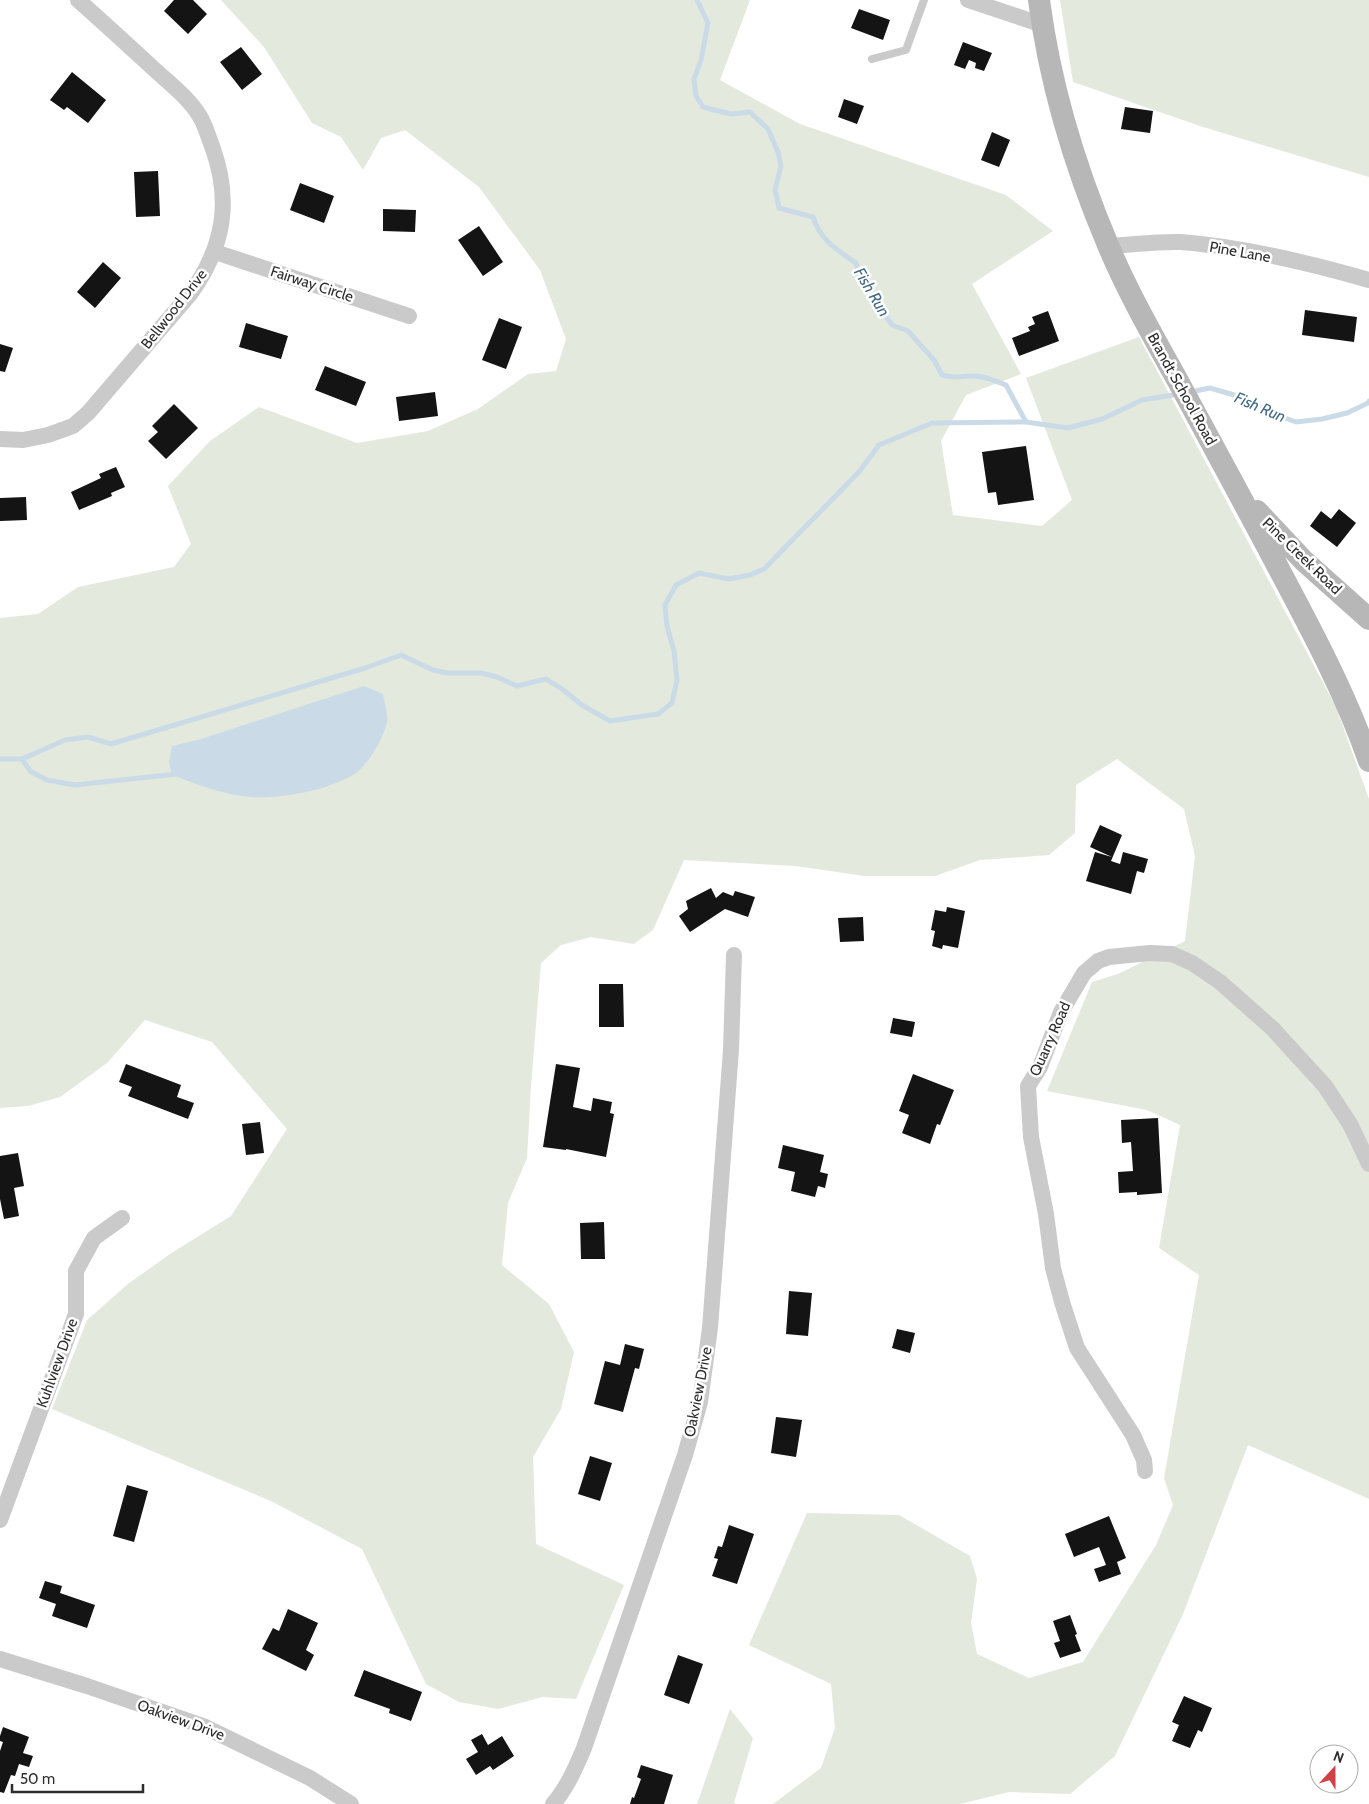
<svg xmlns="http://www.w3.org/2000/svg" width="1369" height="1804" font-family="Cabin,sans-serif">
<rect width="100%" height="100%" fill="#fff"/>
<path fill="#e3e9dc" d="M221,0H750L720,80L800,124L1006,195L1053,231L972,284L1021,374L966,395L941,441L953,515L1042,526L1072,500L1026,378L1139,337L1336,707L1369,799V1499L1248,1445L1183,1614L1115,1756L1070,1794L1009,1792L960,1804H773L821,1768L835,1728L831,1684L749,1645L807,1513L899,1515L970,1556L977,1579L971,1623L977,1654L1029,1678L1083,1662L1156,1545L1173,1505L1164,1478L1199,1275L1159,1248L1180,1125L1147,1110L1047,1091L1092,982L1118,974L1185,941L1195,856L1184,809L1117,759L1076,785L1075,833L1049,855L980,860L935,876H864L796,866L684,860L653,930L634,944L591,937L561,945L541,963L531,1086L527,1158L508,1203L502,1265L549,1304L574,1352L561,1409L533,1457L536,1544L624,1585L576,1699L543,1697L498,1709L459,1702L426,1684L362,1549L273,1502L52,1409L87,1320L128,1284L170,1254L231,1216L287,1129L212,1042L145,1020L107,1063L60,1097L28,1106L0,1108V618L38,614L78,587L174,567L191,544L168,486L210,441L259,407L357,443L428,431L478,409L528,374L556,371L566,339L540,270L479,187L405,130L381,138L363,170L341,137L312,123L264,47Z
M1060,0H1369V177L1203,127L1073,82Z
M730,1709L753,1738L734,1803L737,1804H697Z"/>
<path fill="#cadbe7" d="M364,686L383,694C384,702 388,713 387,721C384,738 368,766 353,775C325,791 281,799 250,797C223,795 197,784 172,775L169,762L172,746L201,739Z"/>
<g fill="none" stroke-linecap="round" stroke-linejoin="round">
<path stroke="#cadbe7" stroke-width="5" d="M697,0L708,23L701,60L694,79L696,96L703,107L731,114L750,112L768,129L778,152L781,166L775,190L779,208L813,217C821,241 836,249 856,263L859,275L892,325L908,331L934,360L942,375C956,379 958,376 971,376C983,375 995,381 1006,385L1026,422L1068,428L1102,419L1142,400L1179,394
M1190,392L1210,388L1248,399L1266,411L1296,422L1322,419L1347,413L1368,403L1369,401
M0,759H22L65,740L88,737L111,744L365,668L401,655L433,670L447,673H481L497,677L517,686L546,679L562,689L582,705L610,721L658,714L672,703L677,680L674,651L667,626L665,605L676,585L699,573L729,579L750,575L764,569L859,472L879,445L932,423L1026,422
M22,759L30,771L47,780L75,785L177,774"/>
</g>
<path fill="#141414" d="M174,0H193L207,14L188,34L164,11Z
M859,9L890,20L883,40L851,28Z
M963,42L992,53L984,71L975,68L976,63L969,60L965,69L954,65Z
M241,47L262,74L242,90L220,62Z
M72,72L106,100L88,123L67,107L64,110L50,100Z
M844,99L864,106L857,124L838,117Z
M1125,107L1153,111L1150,133L1121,129Z
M992,132L1010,140L999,167L981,160Z
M158,171L160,216L136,217L134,172Z
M300,183L334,196L324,223L290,210Z
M383,209L416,210L415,232L383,231Z
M479,226L503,262L483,276L458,240Z
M103,262L121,278L95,308L77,292Z
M1305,310L1357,317L1354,342L1302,335Z
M1048,311L1059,341L1019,356L1012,338L1030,331L1028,327L1035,324L1032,317Z
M499,318L522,327L506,369L482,360Z
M246,323L288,336L281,359L239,347Z
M0,344L13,348L5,372L0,371Z
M325,366L366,382L356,406L315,390Z
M435,392L438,416L399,421L396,397Z
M174,404L198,428L166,459L148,441L158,432L152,426Z
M1026,446L1034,500L998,505L996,492L988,493L982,452Z
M116,467L125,487L111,493L112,496L79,510L71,492L101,478L99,474Z
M26,497L27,520L0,521V498Z
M1339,509L1356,523L1337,547L1310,526L1321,511L1331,519Z
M1100,825L1122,835L1111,861L1120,864L1123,852L1148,859L1144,873L1137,871L1131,894L1086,881L1095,852L1112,857L1090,847Z
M711,888L716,898L723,892L733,896L735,891L755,897L748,917L725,909L690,932L679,916L688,909L686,901Z
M947,907L965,911L958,948L943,945L942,949L932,946L935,931L931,930L935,910L946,912Z
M863,917L864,941L840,942L838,918Z
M599,984H623L624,1027H599Z
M893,1018L915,1022L912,1037L890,1033Z
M126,1064L181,1085L177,1097L194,1103L188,1119L128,1096L132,1087L119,1082Z
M556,1064L580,1068L573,1107L591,1111L593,1098L612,1102L610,1113L614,1114L606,1157L566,1149V1150L543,1147Z
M913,1074L954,1090L940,1125L937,1124L930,1144L902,1133L909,1115L899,1111Z
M1158,1118L1162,1193L1137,1195V1192L1119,1193L1118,1172L1133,1171L1131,1142L1122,1143L1121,1120Z
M260,1122L264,1153L246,1155L242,1124Z
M783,1145L824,1155L820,1172L828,1174L825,1188L818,1186L815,1197L791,1191L795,1172L778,1168Z
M18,1153L24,1186L14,1188L19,1216L4,1219L0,1199V1156Z
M604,1222L605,1259H581L580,1223Z
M789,1291L812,1293L808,1336L786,1334Z
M897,1329L915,1333L910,1353L892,1348Z
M625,1344L644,1349L639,1369L635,1368L623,1412L594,1404L605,1361L620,1365Z
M776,1417L802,1420L796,1457L771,1453Z
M590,1456L612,1463L600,1501L578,1494Z
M127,1485L148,1491L134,1542L113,1536Z
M1109,1516L1126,1558L1117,1562L1121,1574L1099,1582L1094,1569L1106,1565L1099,1547L1074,1557L1065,1534Z
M729,1525L754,1534L737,1584L712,1576L718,1559L714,1558L718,1546L722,1547Z
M45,1581L62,1586L60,1593L95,1605L87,1628L52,1616L56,1604L39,1598Z
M288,1609L318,1623L306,1650L314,1655L306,1671L262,1649L273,1628L279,1631Z
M1070,1615L1077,1634L1075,1635L1081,1651L1060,1658L1054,1643L1060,1641L1053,1621Z
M678,1655L703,1664L689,1704L664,1695Z
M364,1670L422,1692L411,1721L389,1713L390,1709L354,1696Z
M1184,1696L1212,1708L1202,1732L1198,1730L1190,1748L1172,1741L1179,1725L1172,1722Z
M3,1727L29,1737L23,1753L33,1756L29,1767L19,1764L15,1776L11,1775L4,1793L0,1792V1751L3,1742L0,1741V1736Z
M482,1734L488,1745L502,1736L514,1756L493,1770L490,1766L476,1775L466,1759L478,1752L471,1740Z
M641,1765L673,1775L664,1804H630L632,1797L634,1798L641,1779L637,1777Z"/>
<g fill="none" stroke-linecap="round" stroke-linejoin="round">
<path stroke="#cacaca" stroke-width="8" d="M872,59L906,50L924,0"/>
<path stroke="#cacaca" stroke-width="16" d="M968,0L1043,25
M1108,246C1132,245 1157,241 1181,242C1242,247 1310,263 1369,280
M215,252L409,316
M0,439L23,440L48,435L73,426L88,413L191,293C224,246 232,201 212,146C208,136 205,124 199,115C188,97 169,83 154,69C129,46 104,23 78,0
M1145,1471L1144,1460L1133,1435L1077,1348L1062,1302L1053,1268L1046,1214L1031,1137L1028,1086L1040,1067L1061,1012L1084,973L1098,961L1109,957L1150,953L1172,954L1192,963L1220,982L1272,1028L1325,1086L1350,1124L1369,1164
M0,1520L76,1314V1271L94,1238L122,1218
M0,1659L87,1686L203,1726L310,1778L351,1804
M553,1804C567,1788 576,1767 584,1748L685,1455L700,1402L710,1328L731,1050L734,955"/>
<path stroke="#b7b7b7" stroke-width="22" d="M1039,0C1050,85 1075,167 1108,245C1128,293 1154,338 1179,383C1213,446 1247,508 1280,571C1313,633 1346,695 1369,761
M1257,511L1304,561L1369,619"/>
</g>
<g text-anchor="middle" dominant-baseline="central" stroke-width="5" stroke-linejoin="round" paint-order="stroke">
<g font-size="15" fill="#2d2d2d" stroke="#fff">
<text transform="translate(1240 252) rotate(10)">Pine Lane</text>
<text transform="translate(312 284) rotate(18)">Fairway Circle</text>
<text transform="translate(174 309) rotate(-52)">Bellwood Drive</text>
<text transform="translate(1182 389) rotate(61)">Brandt School Road</text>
<text transform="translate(1302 556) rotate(44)">Pine Creek Road</text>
<text transform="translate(1050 1039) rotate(-66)">Quarry Road</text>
<text transform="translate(57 1363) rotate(-70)">Kuhlview Drive</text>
<text transform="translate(698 1392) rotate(-79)">Oakview Drive</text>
<text transform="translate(181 1720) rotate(20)">Oakview Drive</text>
</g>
<g font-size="16" font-style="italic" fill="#446a86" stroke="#fff">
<text transform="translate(872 292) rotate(59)">Fish Run</text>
<text transform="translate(1260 407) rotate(23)">Fish Run</text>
</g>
</g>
<g transform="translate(1334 1769) rotate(21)"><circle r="24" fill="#ffffff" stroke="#ababab"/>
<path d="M0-4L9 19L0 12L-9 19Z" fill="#d24146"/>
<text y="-8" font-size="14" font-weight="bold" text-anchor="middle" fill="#2d2d2d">N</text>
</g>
<path d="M12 1784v8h131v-8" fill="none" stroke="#2d2d2d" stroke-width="2.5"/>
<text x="20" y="1784" font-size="15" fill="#2d2d2d" stroke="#ffffff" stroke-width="4" paint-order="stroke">50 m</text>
</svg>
